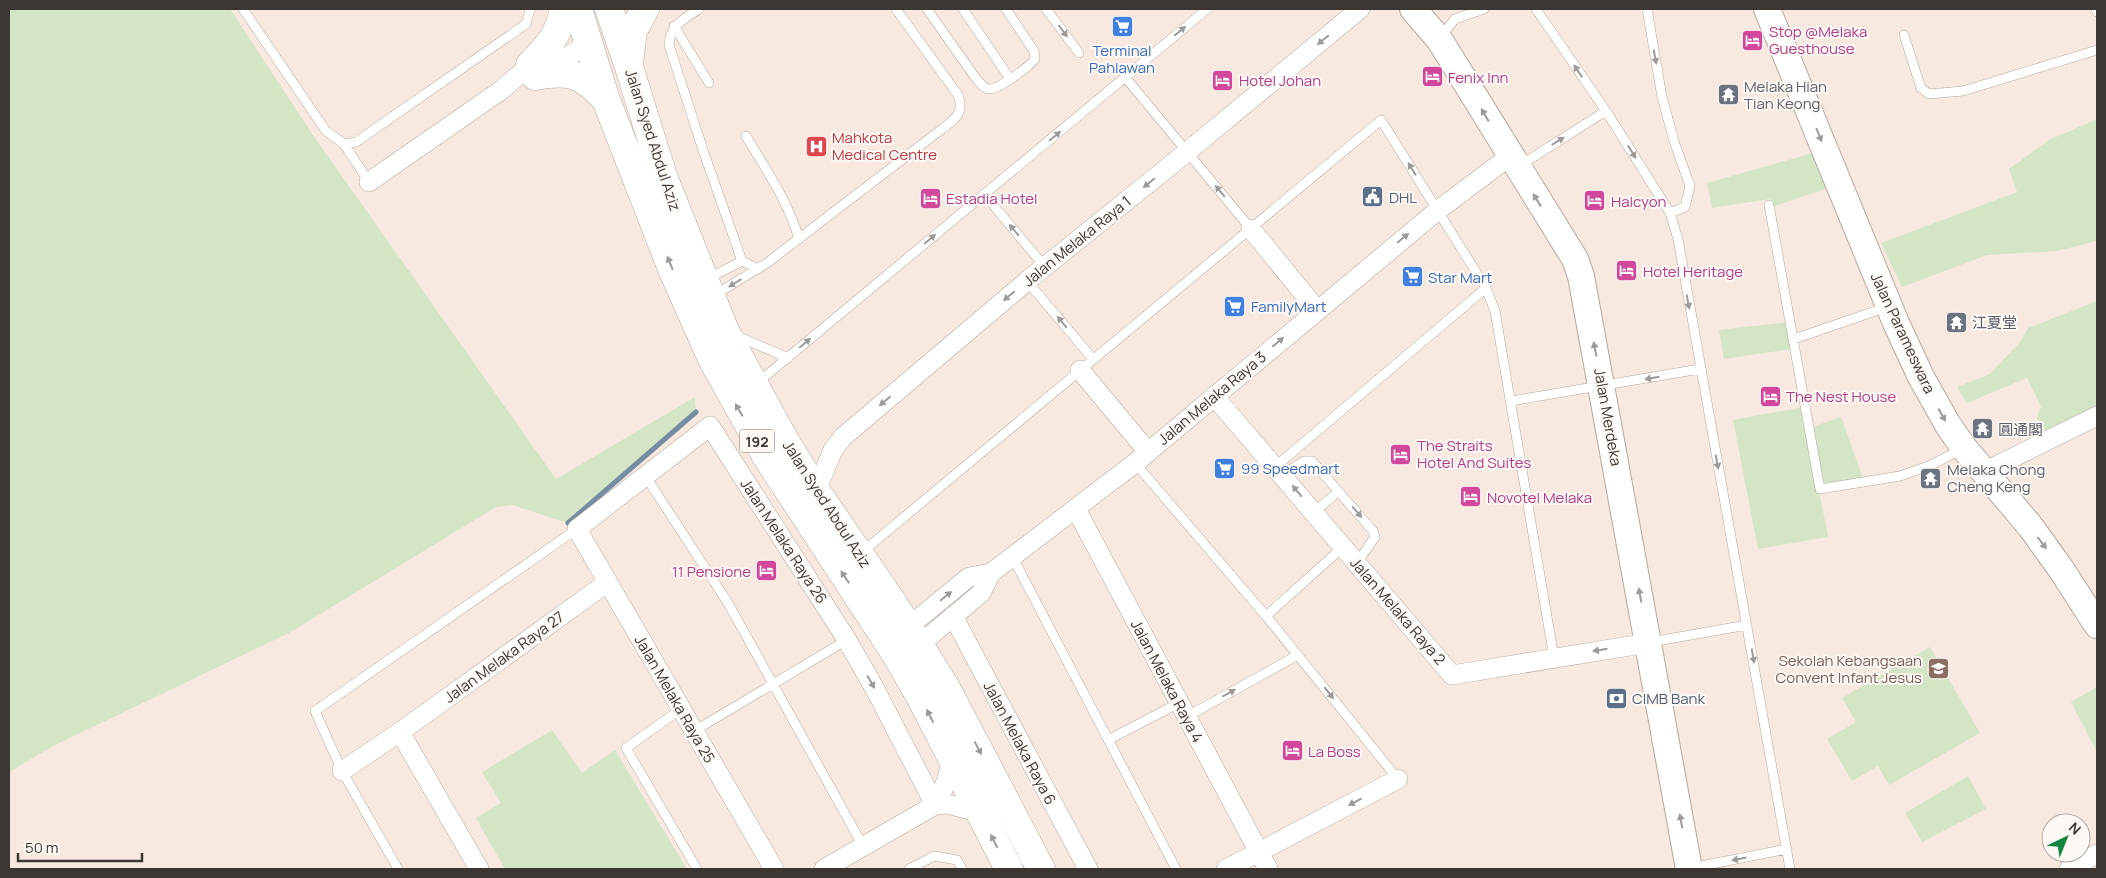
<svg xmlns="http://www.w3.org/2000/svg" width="2106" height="878" font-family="Manrope,'Noto Sans SC',sans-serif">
<rect width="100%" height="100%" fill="#f7e9df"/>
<path fill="#d3e5c4" d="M9,9H230L317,141L556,479L695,397L696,412L568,523L512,505L496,507L289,633L53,746L9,772Z
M2097,119V241L2057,251L1987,255L1902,287L1881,243L2017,192L2009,169L2049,140Z
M1813,153L1828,188L1772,207L1770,199L1712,208L1707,183Z
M2097,301V407L2046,434L2037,417L2041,407L2027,378L1967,403L1957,387L1990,374L2020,342L2028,328Z
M1788,322L1792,349L1724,359L1719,330Z
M1803,407L1828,537L1758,549L1733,420Z
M1841,417L1863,478L1824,485L1812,427Z
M1930,647L1980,733L1889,785L1878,766L1852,781L1827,739L1856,722L1842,698Z
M2097,687V752L2071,702Z
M552,730L582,773L615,750L687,869H505L476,818L501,803L482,772Z
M1968,776L1986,809L1922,842L1905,813Z"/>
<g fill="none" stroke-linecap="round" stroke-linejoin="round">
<path stroke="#758ca3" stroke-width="5" d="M568,523L696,412"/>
<defs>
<path id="lane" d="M243,9L326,131L344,144L356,142L526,24L530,9
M699,9C684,19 670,25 669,45L703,150L742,261L758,269
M927,9L977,80C981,83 984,89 989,89C998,90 1030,66 1035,59L1034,51L1006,9
M963,9L1010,79
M1046,9L1079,53
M1536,9L1606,111L1670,213L1678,239L1790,869
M1647,9L1662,97L1674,141L1690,186L1685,207L1670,213
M2096,9L2097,12
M674,26L709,83
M1904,35L1921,88L1929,94L1963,91L2097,50
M1441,36L1455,19L1484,9
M1125,77L1251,229
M746,136C766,170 788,201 799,239
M344,144L369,182
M1519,166L1606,111
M984,194L1045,267
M1769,205L1820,489L1900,476L1931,465L1962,449
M707,279L742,261
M1027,281L1093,359
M713,296L767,263L942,129C955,119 965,113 958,95L896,9
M735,335L788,358
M1794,339L1887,307
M756,384L1207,9
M1511,401L1700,369
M1135,463L1266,616L1398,779
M1276,466L1486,288
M1283,474L1304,461H1312L1373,531L1375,537L1357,563
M646,477L728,603L863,846
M1314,512L1338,492
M861,553L1381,120L1486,288L1495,311L1554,658
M1013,558L1176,869
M1266,616L1343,547
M1651,642L1747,625
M681,709L626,748L697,869
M1186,717L1298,655
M694,731L847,640
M1108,740L1179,703
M1691,868L1787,849
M398,869L342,771L315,711L577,529
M909,869L934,856L957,860L962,869"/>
<path id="street" d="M540,73L590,43
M369,182L500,91L540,57
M1251,229L1317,310
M1080,370L1148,452
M1214,396L1452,675L1648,643
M1984,472L2097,416
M816,491L833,450L843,437L1027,281L1187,152L1360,9
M1076,509L1268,869
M953,616L1088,869
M908,627L969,577L991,573
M919,645L981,593L991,573L1135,463L1437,211L1510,156
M400,732L479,869
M342,771L400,732L608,582
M935,805C944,791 948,776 952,759
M774,869L577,529L710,426L847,640L876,691L935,805
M824,869L935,805L947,804L979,812
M1226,869L1398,779
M2069,869L2097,854"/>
<path id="secondary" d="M1413,9L1439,39L1575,259L1581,276L1689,869
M1767,9L1896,323L1921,377L1948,425L1964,448L2030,526L2061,569L2097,625"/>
<path id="primary" d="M578,9L606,100L672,269L713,361L766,456L897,656L922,700L1009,869
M609,9L629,67L663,176L725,331L785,441L816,491L893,603L945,686L1041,869
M629,63L633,31L645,9
M530,65C549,45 558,37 564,9
M535,76C569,70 582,73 606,100"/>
</defs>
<use href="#lane" stroke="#b4a79d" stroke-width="10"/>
<use href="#street" stroke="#b4a79d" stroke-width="20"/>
<use href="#secondary" stroke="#b4a79d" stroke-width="28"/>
<use href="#primary" stroke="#b4a79d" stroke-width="29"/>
<use href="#lane" stroke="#fff" stroke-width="9"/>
<use href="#street" stroke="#fff" stroke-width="19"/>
<use href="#secondary" stroke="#fff" stroke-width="26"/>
<use href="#primary" stroke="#fff" stroke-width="28"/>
</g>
<defs><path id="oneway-solid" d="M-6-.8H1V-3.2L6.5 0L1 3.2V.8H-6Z" transform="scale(1.25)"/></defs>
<g fill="#9d9a98">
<use href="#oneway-solid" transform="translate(1063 31) rotate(53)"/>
<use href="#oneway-solid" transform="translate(1180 31) rotate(-40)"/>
<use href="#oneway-solid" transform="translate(1323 40) rotate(140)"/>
<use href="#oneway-solid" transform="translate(1655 57) rotate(80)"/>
<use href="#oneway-solid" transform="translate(1578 71) rotate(-124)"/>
<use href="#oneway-solid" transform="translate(1485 115) rotate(-121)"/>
<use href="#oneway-solid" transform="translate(1819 135) rotate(68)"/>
<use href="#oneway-solid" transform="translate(1055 136) rotate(-40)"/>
<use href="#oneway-solid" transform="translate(1558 141) rotate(-32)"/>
<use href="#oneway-solid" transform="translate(1632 152) rotate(58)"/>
<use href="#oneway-solid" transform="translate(1412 169) rotate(-122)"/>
<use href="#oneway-solid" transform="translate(1149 183) rotate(141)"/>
<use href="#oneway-solid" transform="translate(1220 191) rotate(-130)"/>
<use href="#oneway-solid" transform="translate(1537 200) rotate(-122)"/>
<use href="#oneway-solid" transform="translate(1014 230) rotate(-130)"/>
<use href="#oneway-solid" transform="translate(1403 238) rotate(-39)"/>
<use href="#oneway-solid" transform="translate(930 239) rotate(-40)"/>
<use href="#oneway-solid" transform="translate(670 263) rotate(-112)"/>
<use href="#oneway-solid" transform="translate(735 283) rotate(149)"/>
<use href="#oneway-solid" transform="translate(1009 296) rotate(140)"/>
<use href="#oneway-solid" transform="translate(1688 302) rotate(80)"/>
<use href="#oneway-solid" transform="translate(1062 322) rotate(-130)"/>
<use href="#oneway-solid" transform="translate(1278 342) rotate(-40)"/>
<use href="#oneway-solid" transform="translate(805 343) rotate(-40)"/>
<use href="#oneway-solid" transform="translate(1595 349) rotate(-101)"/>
<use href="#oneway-solid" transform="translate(1652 378) rotate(170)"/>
<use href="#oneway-solid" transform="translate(885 401) rotate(140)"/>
<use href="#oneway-solid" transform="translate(739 410) rotate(-120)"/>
<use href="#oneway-solid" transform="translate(1942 415) rotate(61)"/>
<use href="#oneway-solid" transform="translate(1717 462) rotate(79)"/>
<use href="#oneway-solid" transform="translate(1297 491) rotate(-130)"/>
<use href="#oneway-solid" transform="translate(1357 512) rotate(49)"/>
<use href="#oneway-solid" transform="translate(2042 543) rotate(53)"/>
<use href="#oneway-solid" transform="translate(845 577) rotate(-124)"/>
<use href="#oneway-solid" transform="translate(1640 595) rotate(-100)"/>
<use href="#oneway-solid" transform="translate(946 596) rotate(-39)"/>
<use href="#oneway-solid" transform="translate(1600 650) rotate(171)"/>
<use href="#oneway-solid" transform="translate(1753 656) rotate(80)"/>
<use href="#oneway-solid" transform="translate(871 682) rotate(60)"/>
<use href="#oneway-solid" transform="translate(1229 693) rotate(-29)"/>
<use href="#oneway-solid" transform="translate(1329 693) rotate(51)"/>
<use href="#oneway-solid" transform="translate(930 716) rotate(-117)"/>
<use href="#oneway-solid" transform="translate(978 748) rotate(62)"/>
<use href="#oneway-solid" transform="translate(1355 802) rotate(152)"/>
<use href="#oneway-solid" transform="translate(1681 821) rotate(-100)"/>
<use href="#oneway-solid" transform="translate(994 841) rotate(-117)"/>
<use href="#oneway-solid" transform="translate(1739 859) rotate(169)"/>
</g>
<defs>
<symbol id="supermarket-square" viewBox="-11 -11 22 22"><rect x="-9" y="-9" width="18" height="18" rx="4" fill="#3f7fe0" stroke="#fdf8f4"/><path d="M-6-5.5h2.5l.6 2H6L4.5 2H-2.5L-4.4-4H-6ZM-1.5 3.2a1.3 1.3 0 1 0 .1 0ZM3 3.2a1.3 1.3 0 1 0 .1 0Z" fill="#fff"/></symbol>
<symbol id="hotel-square" viewBox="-11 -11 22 22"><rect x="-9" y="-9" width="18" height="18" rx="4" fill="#d1479c" stroke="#fdf8f4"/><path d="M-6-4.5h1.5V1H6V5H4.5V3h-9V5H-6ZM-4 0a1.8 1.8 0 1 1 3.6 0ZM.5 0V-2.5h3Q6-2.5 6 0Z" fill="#fff"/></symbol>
<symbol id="temple-square" viewBox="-11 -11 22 22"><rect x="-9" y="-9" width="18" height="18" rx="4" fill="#6b7280" stroke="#fdf8f4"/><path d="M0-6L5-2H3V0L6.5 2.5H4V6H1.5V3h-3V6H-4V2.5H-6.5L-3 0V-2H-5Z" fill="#fff"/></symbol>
<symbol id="hospital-square" viewBox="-11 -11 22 22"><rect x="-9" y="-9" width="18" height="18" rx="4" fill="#e0444e" stroke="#fdf8f4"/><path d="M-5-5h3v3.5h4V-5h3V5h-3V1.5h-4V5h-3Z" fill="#fff"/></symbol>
<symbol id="civic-square" viewBox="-11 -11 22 22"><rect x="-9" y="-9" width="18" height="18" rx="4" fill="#5c6f8a" stroke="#fdf8f4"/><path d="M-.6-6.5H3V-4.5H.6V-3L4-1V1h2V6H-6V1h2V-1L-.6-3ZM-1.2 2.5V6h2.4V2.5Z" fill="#fff"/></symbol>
<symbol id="school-square" viewBox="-11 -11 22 22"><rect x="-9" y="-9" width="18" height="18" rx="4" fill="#8d6e63" stroke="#fdf8f4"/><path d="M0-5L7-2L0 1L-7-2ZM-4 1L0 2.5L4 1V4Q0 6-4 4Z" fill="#fff"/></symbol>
<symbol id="bank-square" viewBox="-11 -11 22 22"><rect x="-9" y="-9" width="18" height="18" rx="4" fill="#5c6f8a" stroke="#fdf8f4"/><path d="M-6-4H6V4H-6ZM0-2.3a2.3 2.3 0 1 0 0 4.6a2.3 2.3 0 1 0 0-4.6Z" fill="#fff"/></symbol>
</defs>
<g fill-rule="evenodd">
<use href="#supermarket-square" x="1110" y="14" width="25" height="25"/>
<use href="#hotel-square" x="1740" y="28" width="25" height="25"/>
<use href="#hotel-square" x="1420" y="64" width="25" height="25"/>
<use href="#hotel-square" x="1210" y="68" width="25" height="25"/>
<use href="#temple-square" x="1716" y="82" width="25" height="25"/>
<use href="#hospital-square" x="804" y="134" width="25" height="25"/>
<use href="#civic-square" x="1360" y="184" width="25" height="25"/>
<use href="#hotel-square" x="918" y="186" width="25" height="25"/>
<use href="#hotel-square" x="1582" y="188" width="25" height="25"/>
<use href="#hotel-square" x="1614" y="258" width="25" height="25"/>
<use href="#supermarket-square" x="1400" y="264" width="25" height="25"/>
<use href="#supermarket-square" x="1222" y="294" width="25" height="25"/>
<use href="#temple-square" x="1944" y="310" width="25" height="25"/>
<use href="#hotel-square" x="1758" y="384" width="25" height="25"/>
<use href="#temple-square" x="1970" y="416" width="25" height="25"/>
<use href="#hotel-square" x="1388" y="442" width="25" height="25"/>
<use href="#supermarket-square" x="1212" y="456" width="25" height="25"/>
<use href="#temple-square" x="1918" y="466" width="25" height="25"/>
<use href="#hotel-square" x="1458" y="484" width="25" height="25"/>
<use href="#hotel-square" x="754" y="558" width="25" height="25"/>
<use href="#school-square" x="1926" y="656" width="25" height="25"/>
<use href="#bank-square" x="1604" y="686" width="25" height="25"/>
<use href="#hotel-square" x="1280" y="738" width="25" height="25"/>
</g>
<g text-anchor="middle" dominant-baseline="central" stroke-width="4" stroke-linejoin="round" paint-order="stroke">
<rect fill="#fdf8f4" stroke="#75706c" stroke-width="1" x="739.5" y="429.5" width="35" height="23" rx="4"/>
<g font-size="14" font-weight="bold" fill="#3b3632">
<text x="757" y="441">192</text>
</g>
<g font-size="15" fill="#b23c85" stroke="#fdf8f4" text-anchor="start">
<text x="1769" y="31">Stop @Melaka<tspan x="1769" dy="17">Guesthouse</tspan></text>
<text x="1448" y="77">Fenix Inn</text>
<text x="1239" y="80">Hotel Johan</text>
<text x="946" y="198">Estadia Hotel</text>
<text x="1611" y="201">Halcyon</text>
<text x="1643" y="271">Hotel Heritage</text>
<text x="1786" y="396">The Nest House</text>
<text x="1417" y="445">The Straits<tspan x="1417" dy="17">Hotel And Suites</tspan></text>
<text x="1487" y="497">Novotel Melaka</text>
<text x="751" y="571" text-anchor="end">11 Pensione</text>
<text x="1308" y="751">La Boss</text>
</g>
<g font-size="15" fill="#366cbe" stroke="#fdf8f4" text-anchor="start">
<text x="1122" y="50" text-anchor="middle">Terminal<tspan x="1122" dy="17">Pahlawan</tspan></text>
<text x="1428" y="277">Star Mart</text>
<text x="1251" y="306">FamilyMart</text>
<text x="1241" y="468">99 Speedmart</text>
</g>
<g font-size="15" fill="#5b616d" stroke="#fdf8f4" text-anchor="start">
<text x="1744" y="86">Melaka Hian<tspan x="1744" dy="17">Tian Keong</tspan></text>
<text x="1972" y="322">江夏堂</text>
<text x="1998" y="429">圓通閣</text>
<text x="1947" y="469">Melaka Chong<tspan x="1947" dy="17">Cheng Keng</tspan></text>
</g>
<g font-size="15" fill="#be3a42" stroke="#fdf8f4" text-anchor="start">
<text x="832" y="137">Mahkota<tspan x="832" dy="17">Medical Centre</tspan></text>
</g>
<g font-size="15" fill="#3b3632" stroke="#fdf8f4">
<text transform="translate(653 140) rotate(72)">Jalan Syed Abdul Aziz</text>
<text transform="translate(1077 241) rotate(-39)">Jalan Melaka Raya 1</text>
<text transform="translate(1903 333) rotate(65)">Jalan Parameswara</text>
<text transform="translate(1212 398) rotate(-40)">Jalan Melaka Raya 3</text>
<text transform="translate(1608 417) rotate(80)">Jalan Merdeka</text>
<text transform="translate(827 504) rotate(57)">Jalan Syed Abdul Aziz</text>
<text transform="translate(784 541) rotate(57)">Jalan Melaka Raya 26</text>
<text transform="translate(1398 611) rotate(49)">Jalan Melaka Raya 2</text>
<text transform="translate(504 657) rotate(-36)">Jalan Melaka Raya 27</text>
<text transform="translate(1167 681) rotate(62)">Jalan Melaka Raya 4</text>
<text transform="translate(675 699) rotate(60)">Jalan Melaka Raya 25</text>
<text transform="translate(1020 743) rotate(62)">Jalan Melaka Raya 6</text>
</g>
<g font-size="15" fill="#4e5e75" stroke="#fdf8f4" text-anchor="start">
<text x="1389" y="197">DHL</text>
<text x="1632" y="698">CIMB Bank</text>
</g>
<g font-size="15" fill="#785e54" stroke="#fdf8f4" text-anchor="end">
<text x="1922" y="660">Sekolah Kebangsaan<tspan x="1922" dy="17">Convent Infant Jesus</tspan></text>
</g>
</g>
<rect width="2106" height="878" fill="none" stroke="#3b3632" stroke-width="20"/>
<g transform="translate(2066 838) rotate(43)"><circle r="24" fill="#fdf8f4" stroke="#afaaa6"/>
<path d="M0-4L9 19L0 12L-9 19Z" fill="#138842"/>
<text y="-8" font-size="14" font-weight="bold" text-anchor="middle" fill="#3b3632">N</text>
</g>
<path d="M18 853v8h124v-8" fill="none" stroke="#3b3632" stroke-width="2.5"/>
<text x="25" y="853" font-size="15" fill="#3b3632" stroke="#fdf8f4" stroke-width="4" paint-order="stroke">50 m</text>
</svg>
